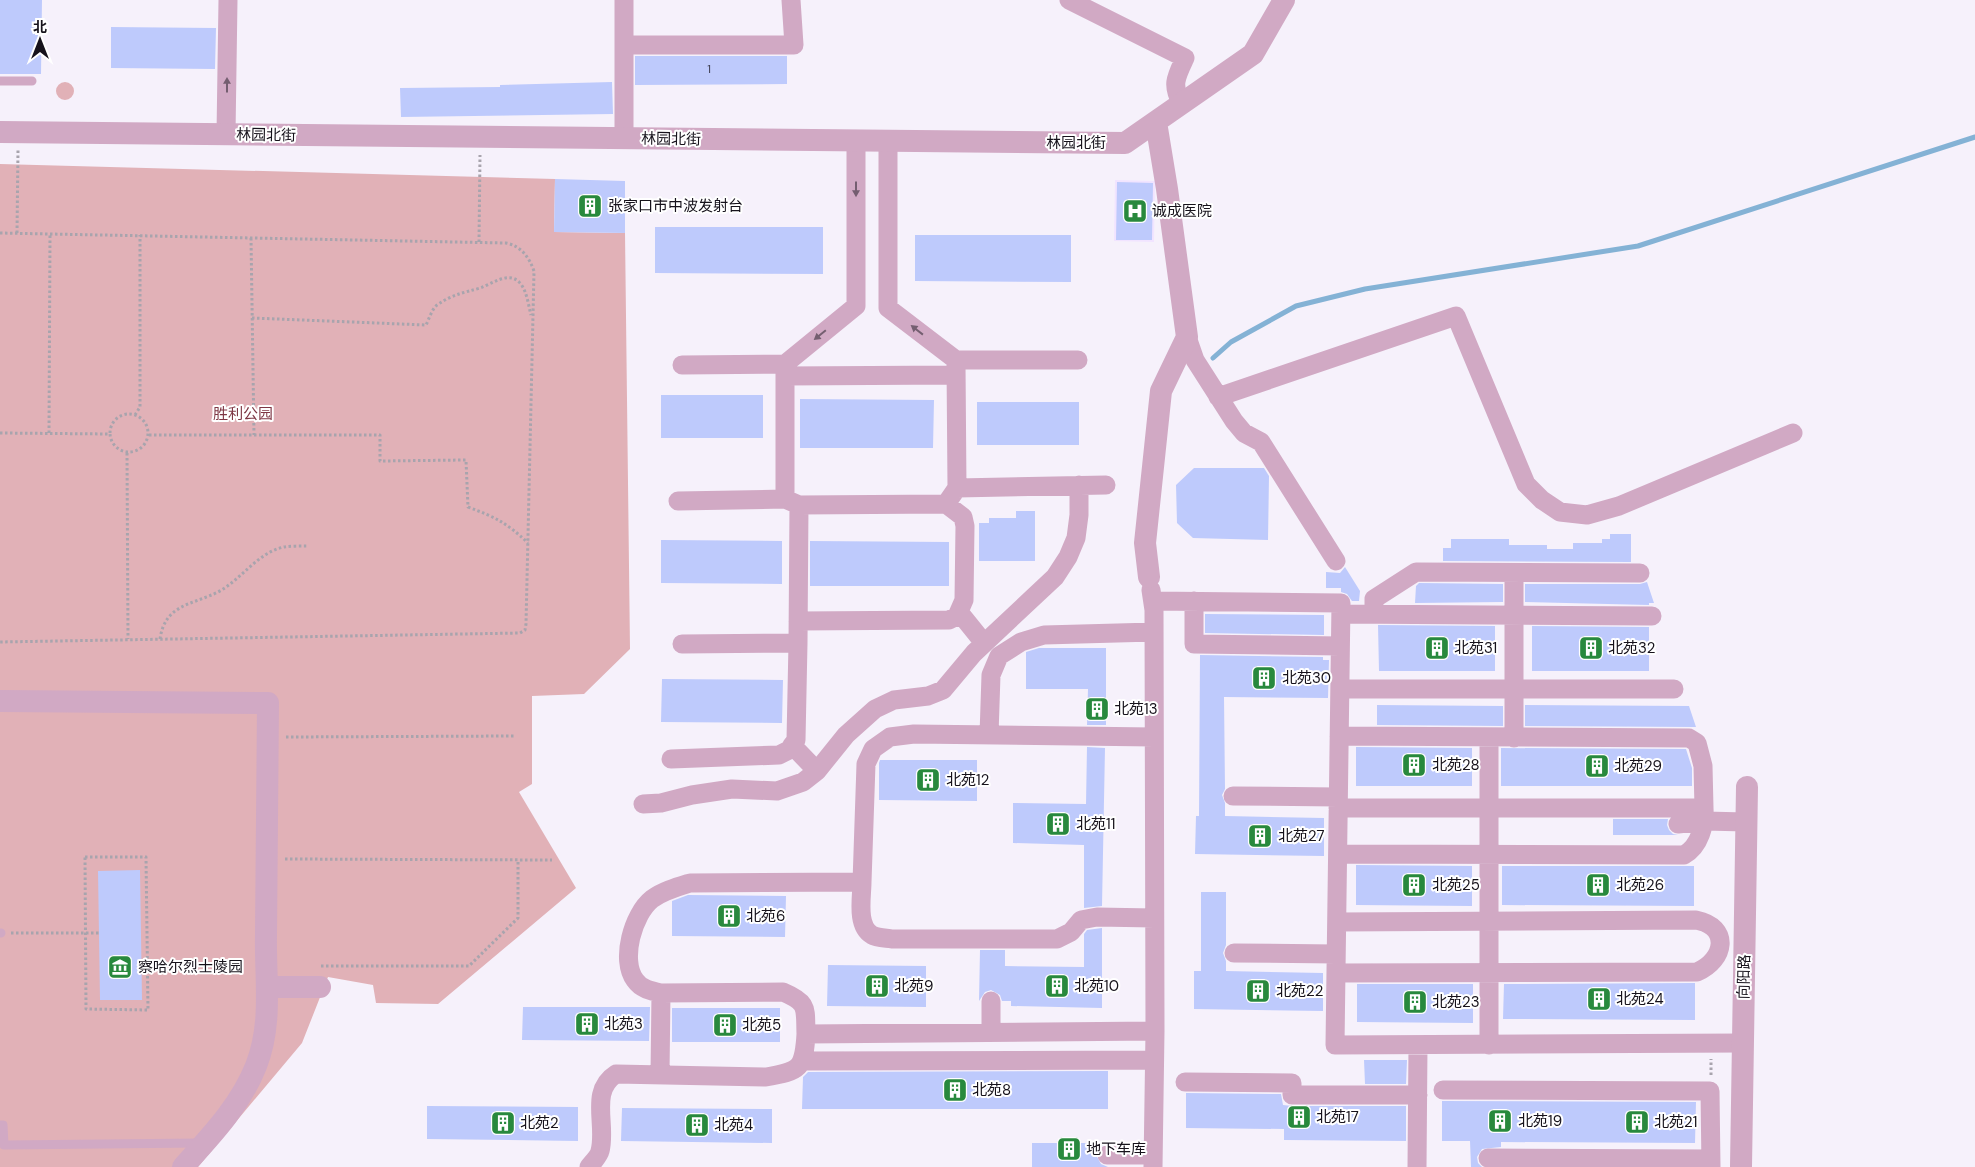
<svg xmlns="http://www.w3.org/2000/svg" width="1975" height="1167" font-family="'DM Sans','Noto Sans SC',sans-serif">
<rect width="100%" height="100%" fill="#f6f1fb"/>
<path fill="#f1e4ff" d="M1115,180L1155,181L1154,242L1114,241Z"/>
<path fill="#e1b1b7" d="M56 91a9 9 0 1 1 18 0a9 9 0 1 1-18 0Z
M0,164L555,179L554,232L625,233L630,649L584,694L532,696V784L519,792L576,888L438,1004L376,1003L373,985L328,977L302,1043L198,1167H0Z"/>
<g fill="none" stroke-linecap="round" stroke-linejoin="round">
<path stroke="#84b2d5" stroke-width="5" d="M1213,358L1231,342L1296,306L1365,289L1638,246L1975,137"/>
</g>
<path fill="#becafc" d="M0,0H42L41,74H0Z
M111,27L216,28L215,69L111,68Z
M635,56H787V84L635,85Z
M612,82L613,114L401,117L400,88L500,87V85Z
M555,179L625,181V233L554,232Z
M1117,182L1153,183L1152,240H1116Z
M655,227H823V274L655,273Z
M915,235H1071V282L915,281Z
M661,395H763V438H661Z
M800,399L934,400L933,448H800Z
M977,402H1079V445H977Z
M1194,468H1264L1269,476L1268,540L1193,538L1177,523L1176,485Z
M1016,511H1035V561H979V523H989V518H1016Z
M1610,534H1631V562L1443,561V548H1451V539H1509V545H1547V549H1573V543H1602V539H1610Z
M661,540L782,541V584L661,583Z
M810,541L949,542V586H810Z
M1345,567L1360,591L1359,601H1352L1347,594L1341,592V588H1326V572L1340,573Z
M1647,582L1654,603H1649V605L1525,602V584H1640Z
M1419,583L1503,584V602L1415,603L1416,586Z
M1205,614L1324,615V635L1205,633Z
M1378,625L1495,626V671H1379Z
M1532,626L1649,627V671H1532Z
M1039,648H1106V725H1087L1088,689H1026V652Z
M1200,655L1323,657V660H1329L1328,698L1224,697L1225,789L1222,795L1225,803V816L1324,818V856L1195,854L1196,816H1199Z
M662,679L783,680L782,723L661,722Z
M1377,705L1503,706V726L1377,725Z
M1525,705L1689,706L1696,727L1525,726Z
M1087,747L1105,748L1102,906L1084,908V845L1013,843V803L1086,804Z
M1356,747L1472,748V786H1356Z
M1501,748L1686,749L1692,768V786H1501Z
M880,760H977V801L879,800V763Z
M1613,819H1668L1667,825L1669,830L1673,834L1678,835H1613Z
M1356,865L1472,866V906L1356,905Z
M1502,866H1694V906L1502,905Z
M140,870L142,1000H100L98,871Z
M1201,892H1226V945L1223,953L1226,961V971L1323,973V1011L1194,1009V971H1201Z
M688,895L786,896L785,937L672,936V901Z
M1102,928V1008L1011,1006V1001H1002L1000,995L991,990L985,992L979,1001L980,950H1005V966L1084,967V934L1087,930Z
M828,965L926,966V1007L827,1006Z
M1695,983V1020L1503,1019L1504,984Z
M1357,984H1473V1023L1357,1022Z
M523,1007H650L649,1041L522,1040Z
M672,1008H780V1042H672Z
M1364,1060H1407L1406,1084H1365Z
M1108,1071V1109H802L803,1077L808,1072Z
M1186,1093L1281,1094L1283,1105L1292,1106H1406V1141L1284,1140V1129L1186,1128Z
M1442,1101L1696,1102L1695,1143L1501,1142V1147L1482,1149L1477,1157L1478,1163L1482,1167H1471L1470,1141H1442Z
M427,1106L578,1107V1141L427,1139Z
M622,1108L772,1109V1143L621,1141Z
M1032,1143H1107L1098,1149L1096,1155L1101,1164L1108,1167H1032Z"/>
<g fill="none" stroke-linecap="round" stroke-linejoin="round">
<path stroke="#a8a4ad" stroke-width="3" stroke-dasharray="2.5 2.5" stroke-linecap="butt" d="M0,233L506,243C521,246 529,257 534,271L526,624L525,630L520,633L0,642
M17,233L18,150
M251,238L254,435
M479,242L480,155
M252,318L426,325C429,319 432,309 437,305C453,294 463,293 480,288C492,284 508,271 519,282C527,290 528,304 531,315
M110 433a19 19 0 1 1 38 0a19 19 0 1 1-38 0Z
M135,415L140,407V235
M0,433L109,434
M49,433L50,234
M149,435H380V461L466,460L468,507C495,517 507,523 528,543
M127,453L128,639
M160,639C165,604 192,605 218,592C241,580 258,552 284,547C291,546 300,546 307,546
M286,737L514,736
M85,857H146L148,1010L86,1009Z
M285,859L552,860
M11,933H99
M321,966H469L518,918V860
M1711,1075V1059"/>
<path stroke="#d1a9c4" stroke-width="9" d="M0,81H32
M0,933H1
M0,1125H3L4,1145L200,1143"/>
<path stroke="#d1a9c4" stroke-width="19" d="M1069,0L1185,58C1176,77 1171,85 1182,104
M624,45H794L791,0
M226,134L228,0
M624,138V0
M888,141V308L956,360H1078
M1187,337L1195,360L1234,421L1244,433L1261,442L1336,561
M785,364V499
M956,364L957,488
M682,365L785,364L856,306V141
M785,376L956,375
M1218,397L1456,316L1526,484L1542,500L1560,512L1587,515L1619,506L1793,433
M678,501L785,499L799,505L946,504L957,488L1106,485
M1514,573V738
M1151,590L1154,610L1155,1031L1153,1167
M1153,601L1341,603L1335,1045L1743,1043
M1194,601V644L1340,646
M959,612L984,643
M1341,614L1652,616
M1374,614V599L1416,572L1640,573
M798,621L949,620L957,616L964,600L965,526L963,517L946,504
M682,644L798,643L799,505
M1340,689H1674
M989,735L991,675L999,656L1021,642L1044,635L1154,632
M1339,736L1689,738L1697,743L1703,766L1704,808
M1489,738V1045
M792,745L817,771
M671,759L779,755L789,750L796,740L798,643
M1233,796L1338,797
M643,804L661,803L692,795L732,789L777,791L803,782L817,771L846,735L875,709L894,700L928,696L943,690L974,653L1055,577L1068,557L1076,538L1079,515V485
M1678,824L1705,821L1746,822
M1338,854L1684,855C1700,846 1705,825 1704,808H1338
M862,882C862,897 856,926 872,935C877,938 887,938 892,939H1057L1071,932L1081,920L1097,917L1154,918
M1234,953L1336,954
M1336,973L1697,972C1725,960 1731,927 1696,920L1337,922
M991,1001V1032
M806,1034C805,1008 809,1003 783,992L661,993C651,991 641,989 635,980C620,960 633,914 652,899C663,891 677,887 690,883L862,882L866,764L873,749L890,737L914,734L1154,737
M802,1061L1154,1060
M660,1075L661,993
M1185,1082L1292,1083V1095H1418
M1443,1090L1710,1091L1711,1167
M1107,1155H1153
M1488,1158L1711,1159
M589,1167C592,1163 599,1156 600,1151C607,1125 589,1091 616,1074L766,1077C800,1071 804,1069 806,1034L1155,1031
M1417,1167L1418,1046"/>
<path stroke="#d1a9c4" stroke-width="22" d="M0,132L1125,143L1253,54L1284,0
M1149,577L1145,543L1161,391L1187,337L1167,189L1156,122
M0,701L268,703C268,780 266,857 266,935C265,979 273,1023 256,1066C240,1106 211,1136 183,1167
M268,987H320
M1741,1167L1747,787"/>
</g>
<defs><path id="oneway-solid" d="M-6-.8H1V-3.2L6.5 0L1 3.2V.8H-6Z" transform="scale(1.25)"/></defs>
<g fill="#745e70">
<use href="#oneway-solid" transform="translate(227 85) rotate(-90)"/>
<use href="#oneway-solid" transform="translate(856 189) rotate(90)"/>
<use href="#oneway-solid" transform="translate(917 330) rotate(-142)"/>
<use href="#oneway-solid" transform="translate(820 335) rotate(141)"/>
</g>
<defs>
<symbol id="building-square" viewBox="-11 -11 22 22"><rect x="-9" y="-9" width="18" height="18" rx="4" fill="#28893d" stroke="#fff"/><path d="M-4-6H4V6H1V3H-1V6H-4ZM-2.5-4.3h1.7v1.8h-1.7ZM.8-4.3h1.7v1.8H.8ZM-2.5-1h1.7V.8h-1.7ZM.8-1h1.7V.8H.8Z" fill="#fff"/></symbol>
<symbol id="hospital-square" viewBox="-11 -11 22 22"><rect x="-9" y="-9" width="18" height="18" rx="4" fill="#28893d" stroke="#fff"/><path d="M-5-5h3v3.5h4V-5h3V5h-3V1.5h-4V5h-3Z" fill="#fff"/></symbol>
<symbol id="museum-square" viewBox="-11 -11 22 22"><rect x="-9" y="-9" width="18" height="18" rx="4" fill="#28893d" stroke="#fff"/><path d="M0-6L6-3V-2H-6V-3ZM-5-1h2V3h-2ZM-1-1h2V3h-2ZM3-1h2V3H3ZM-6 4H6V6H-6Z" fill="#fff"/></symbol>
</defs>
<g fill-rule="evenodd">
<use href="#building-square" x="576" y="192" width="28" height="28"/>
<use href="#hospital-square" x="1121" y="197" width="28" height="28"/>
<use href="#building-square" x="1423" y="634" width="28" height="28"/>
<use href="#building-square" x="1577" y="634" width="28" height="28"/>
<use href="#building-square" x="1250" y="664" width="28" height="28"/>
<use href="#building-square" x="1083" y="695" width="28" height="28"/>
<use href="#building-square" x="1400" y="751" width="28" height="28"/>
<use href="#building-square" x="1583" y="752" width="28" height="28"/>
<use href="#building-square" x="914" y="766" width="28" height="28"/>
<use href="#building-square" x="1044" y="810" width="28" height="28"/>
<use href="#building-square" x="1246" y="822" width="28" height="28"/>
<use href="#building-square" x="1400" y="871" width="28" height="28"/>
<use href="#building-square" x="1584" y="871" width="28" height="28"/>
<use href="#building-square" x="715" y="902" width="28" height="28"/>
<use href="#museum-square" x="106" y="953" width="28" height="28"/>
<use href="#building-square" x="863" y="972" width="28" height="28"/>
<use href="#building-square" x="1043" y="972" width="28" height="28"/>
<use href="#building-square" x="1244" y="977" width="28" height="28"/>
<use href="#building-square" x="1585" y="985" width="28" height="28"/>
<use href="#building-square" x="1401" y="988" width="28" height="28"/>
<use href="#building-square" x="573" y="1010" width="28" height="28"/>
<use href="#building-square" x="711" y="1011" width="28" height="28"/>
<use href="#building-square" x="941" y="1076" width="28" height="28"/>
<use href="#building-square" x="1285" y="1103" width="28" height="28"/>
<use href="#building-square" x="1486" y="1107" width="28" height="28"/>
<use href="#building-square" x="1623" y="1108" width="28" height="28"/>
<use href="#building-square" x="489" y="1109" width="28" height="28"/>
<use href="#building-square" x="683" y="1111" width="28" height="28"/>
<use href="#building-square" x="1055" y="1135" width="28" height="28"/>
</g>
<g text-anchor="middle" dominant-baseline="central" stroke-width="4" stroke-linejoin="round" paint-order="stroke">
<g font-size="12" fill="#404053">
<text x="709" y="69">1</text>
</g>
<g font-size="15" fill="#16121b" stroke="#fff">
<text transform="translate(266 135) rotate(1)">林园北街</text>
<text transform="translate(671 139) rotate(1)">林园北街</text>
<text x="1076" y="143">林园北街</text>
<text transform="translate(1744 977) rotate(-89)">向阳路</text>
</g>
<g font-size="15" fill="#16121b" stroke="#fff" text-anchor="start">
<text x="608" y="206">张家口市中波发射台</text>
<text x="1152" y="211">诚成医院</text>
<text x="1454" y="648">北苑31</text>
<text x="1608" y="648">北苑32</text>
<text x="1282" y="678">北苑30</text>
<text x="1114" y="709">北苑13</text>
<text x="1432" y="765">北苑28</text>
<text x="1614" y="766">北苑29</text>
<text x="946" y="780">北苑12</text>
<text x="1076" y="824">北苑11</text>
<text x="1278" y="836">北苑27</text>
<text x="1432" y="885">北苑25</text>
<text x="1616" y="885">北苑26</text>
<text x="746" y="916">北苑6</text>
<text x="138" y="967">察哈尔烈士陵园</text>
<text x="894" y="986">北苑9</text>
<text x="1074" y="986">北苑10</text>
<text x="1276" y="991">北苑22</text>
<text x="1616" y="999">北苑24</text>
<text x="1432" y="1002">北苑23</text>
<text x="604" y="1024">北苑3</text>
<text x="742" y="1025">北苑5</text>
<text x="972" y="1090">北苑8</text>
<text x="1316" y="1117">北苑17</text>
<text x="1518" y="1121">北苑19</text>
<text x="1654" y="1122">北苑21</text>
<text x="520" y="1123">北苑2</text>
<text x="714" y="1125">北苑4</text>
<text x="1086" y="1149">地下车库</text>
</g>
<g font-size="15" fill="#7e3644" stroke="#fff">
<text x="243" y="414">胜利公园</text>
</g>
</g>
<g transform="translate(40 40)" stroke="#ffffff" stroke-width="4" paint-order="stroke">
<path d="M0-4L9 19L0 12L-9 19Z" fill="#16121b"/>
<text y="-8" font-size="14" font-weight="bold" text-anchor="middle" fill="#16121b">北</text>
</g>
</svg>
